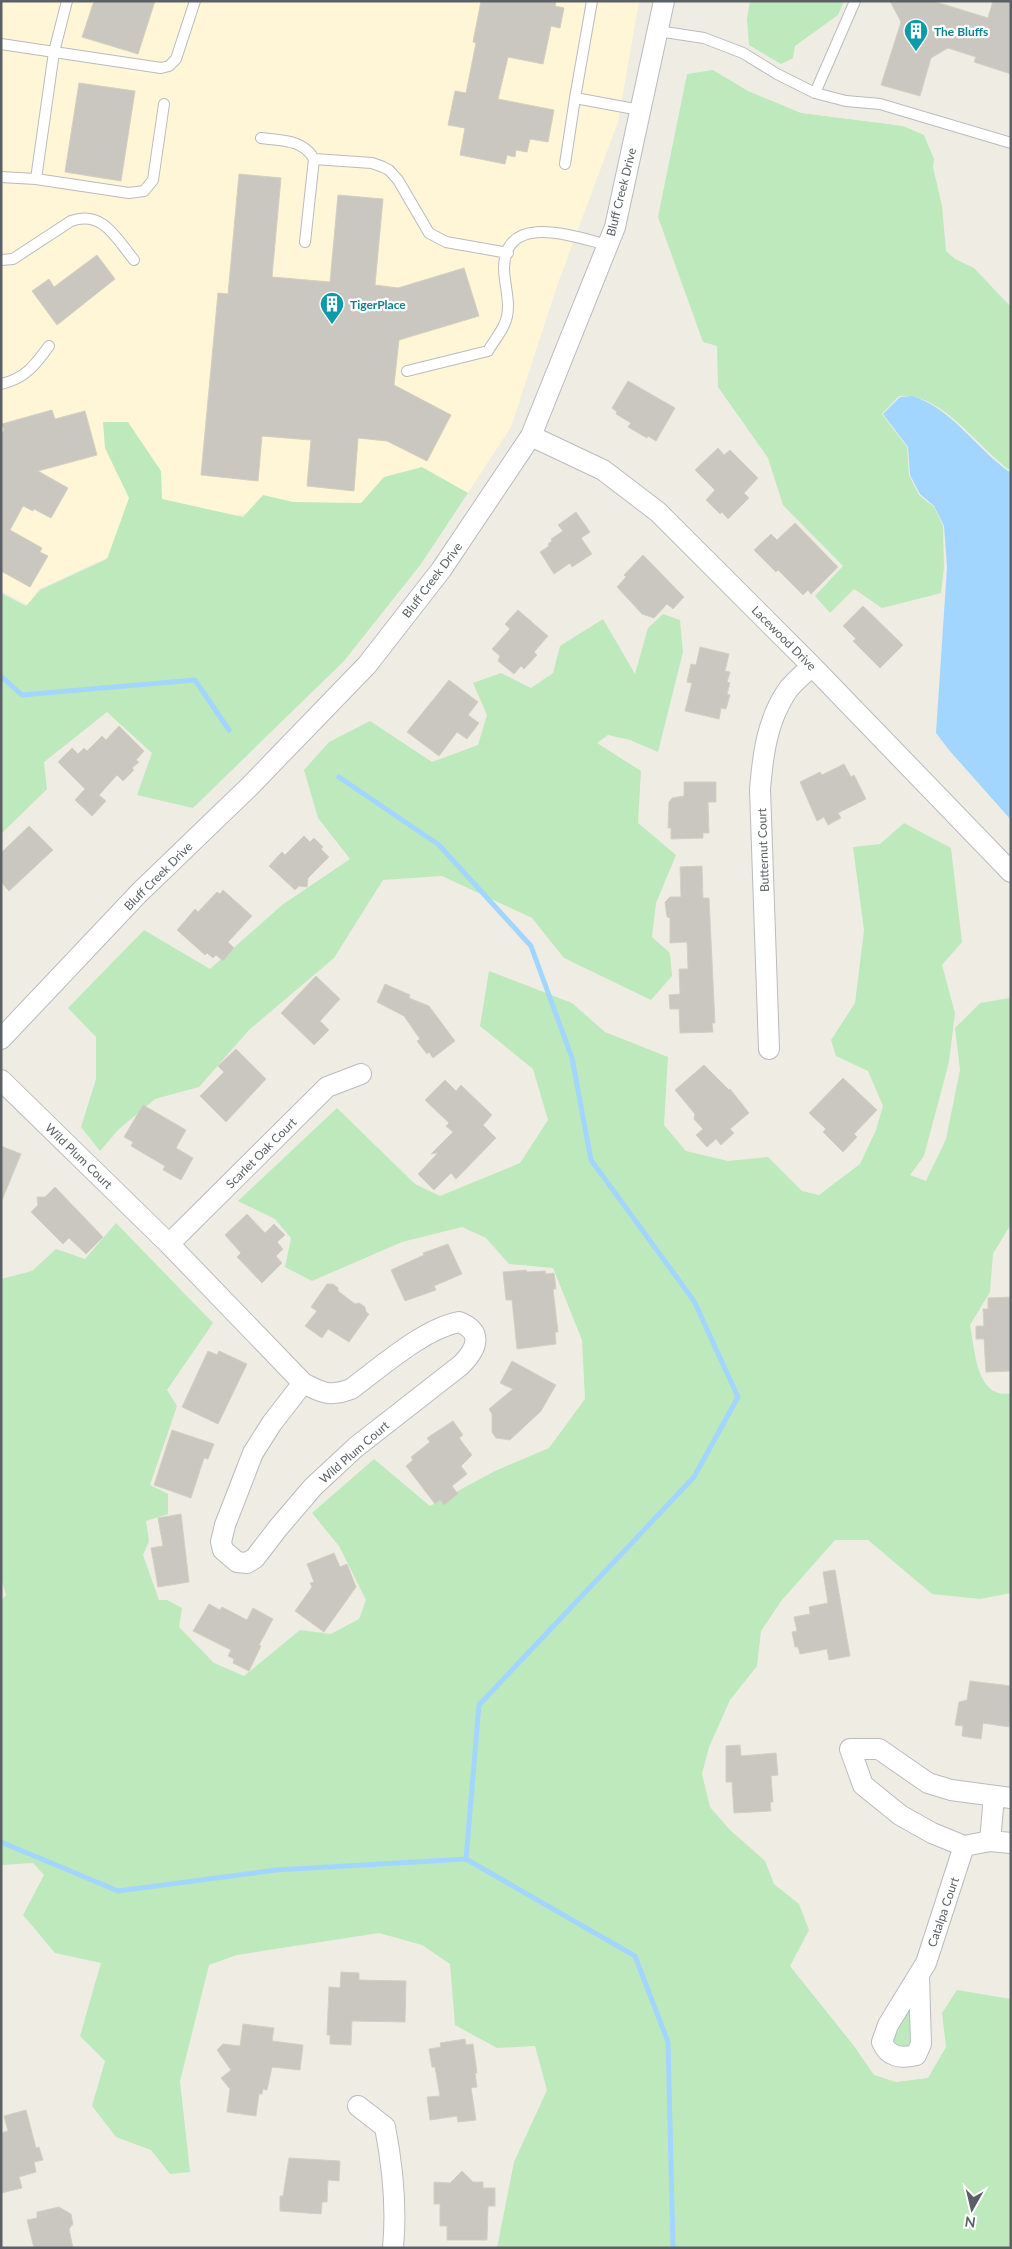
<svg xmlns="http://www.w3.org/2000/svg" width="1012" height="2249" font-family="Lato,sans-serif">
<rect width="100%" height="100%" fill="#efede3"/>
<path fill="#fff6d8" d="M1,1H639L618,122L558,283L511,427L448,523L241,514L106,558L39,589L28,605L1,591Z"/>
<path fill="#bde9bd" d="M750,1H844L838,15L795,46L793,58L781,64L749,45L747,19Z
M713,70L748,91L801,113L903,126L924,135L934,159L933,167L942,206L946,251L955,259L974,268L1011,307V471C977,448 943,392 899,396L882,414L907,447L909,475L919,495L934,507L943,526L944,567L941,593L882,608L854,589L830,613L815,596L843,566L783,505L768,458L718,387L717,346L703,342L658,217L687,74Z
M103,422H128L161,471L162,499L243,517L263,495L293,502L361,503L384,477L422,467L468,493L421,564L344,661L193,808L137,795L152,753L107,712L44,762L47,789L1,834V593L26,606L40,590L107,559L129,498L105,448Z
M663,614L680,620L683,652L658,752L630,740L608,735L597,743L641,771L638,823L676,855L656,903L652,937L670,953L672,976L651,1000L564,958L532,918L442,876L383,880L334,958L249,1030L199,1087L155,1099L119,1129L100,1151L81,1127L96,1079V1037L68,1008L144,930L210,969L282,905L350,859L318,818L304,770L329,742L370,721L432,762L478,745L487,715L473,683L501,673L531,688L553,673L560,646L603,619L635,674L648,628Z
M904,823L951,848L962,942L942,965L955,1013L949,1062L924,1156L910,1175L926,1181L946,1139L960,1070L955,1028L980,1003L1009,998L1011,999V1224L993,1254L990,1292L970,1325C975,1349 976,1400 1011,1393V1593L980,1599L932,1594L868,1540H835L782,1600L761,1631L757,1666L730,1700L709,1747L702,1774L710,1807L730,1830L765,1861L774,1884L799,1904L809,1930L790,1966L854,2046L874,2075L896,2082L928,2078L946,2047L942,2013L957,1990L1011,1999V2248H497L514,2162L547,2090L535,2046L497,2048L455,2025L450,1964L422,1945L379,1933L237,1955L209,1965L180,2081L190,2172L170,2174L151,2150L116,2137L92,2106L105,2061L80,2036L101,1963L55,1953L23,1915L44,1875L33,1863L1,1865V1600L6,1595L1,1578V1279L32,1271L56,1249L85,1259L116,1223L213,1323L167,1390L177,1406L150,1485L168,1494V1514L146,1521L149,1541L143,1555L159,1600H167L182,1608L179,1627L214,1663L244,1676L300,1630L331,1634L359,1619L366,1600L339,1546L312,1513L374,1459L430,1506L495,1471L549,1448L585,1399L582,1340L553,1268L509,1264L486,1238L462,1227L402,1242L312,1281L285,1267L291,1238L275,1219L238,1201L337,1108L415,1184L440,1196L520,1163L548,1120L533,1069L480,1026L489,971L572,1003L605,1032L668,1057L664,1125L686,1151L728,1161L768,1157L802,1191L819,1195L860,1164L876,1130L883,1106L868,1071L836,1056L831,1040L855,1003L864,930L853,847L880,844Z
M910,2006L913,2042L904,2048L895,2045L892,2039Z"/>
<path fill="#a3d6ff" d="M912,396C952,408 977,450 1011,473V820L949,750L936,733L947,567L944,526L934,506L920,494L910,475L908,447L883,414L900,397Z"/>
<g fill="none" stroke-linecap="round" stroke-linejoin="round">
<path stroke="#a3d6ff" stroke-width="5" d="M1,676L22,695L195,680L229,730
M339,777L439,845L531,946L572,1058L591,1160L694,1301L738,1397L694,1477L479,1705L466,1859L635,1956L668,2042L673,2248
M1,1842L118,1891L276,1870L466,1859"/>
</g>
<path fill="#cac7c0" stroke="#d5cfc1" d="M94,1H155L138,54L82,37Z
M481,1H556L555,6L564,8L560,28L551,26L543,64L508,57L498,99L554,110L548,142L530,139L527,152L516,150L515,157L507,155L505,164L460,155L465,128L448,125L455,91L466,93L476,43L473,42Z
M890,1H933L988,18L993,1H1011V74L974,62L976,57L948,48L931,58L920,96L881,85L901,22Z
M79,83L135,91L121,181L65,172Z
M239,174L281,178L272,277L330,282L338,195L383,199L375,285L398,288L464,268L479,316L399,340L394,385L451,415L427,461L387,441L358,438L354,491L307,486L311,440L262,436L258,481L201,475L218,293L228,294Z
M97,255L115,279L57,325L32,291L49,279L54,287Z
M628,381L675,408L656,441L648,436L647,438L628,427L631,423L616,414L617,412L612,408Z
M52,410L55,419L85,411L97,455L38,471L68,488L51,518L34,509L33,511L23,506L10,530L42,548L40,552L48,556L30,587L1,571V435L4,430L2,424Z
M718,448L724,455L730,450L758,478L744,493L749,498L728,519L722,512L720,514L706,500L715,490L695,470Z
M576,512L590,532L581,538L592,554L572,567L570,563L554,574L540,552L549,546L548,544L552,541L551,539L563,531L558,525Z
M795,523L838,567L811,594L808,590L803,595L778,570L776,572L754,550L771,534L777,540Z
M643,555L684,597L673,609L667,604L654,618L642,614L617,587L626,577L624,575Z
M863,606L903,645L880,668L853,641L856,639L843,626Z
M518,610L548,636L534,652L537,655L524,669L521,666L514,674L498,661L500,656L492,649L510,629L505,624Z
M700,647L729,654L725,671L730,672L727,682L730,683L727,694L730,695L726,709L721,708L719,719L685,711L692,683L687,682L691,664L696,665Z
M449,680L478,702L468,715L479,723L467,739L457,732L439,756L407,732Z
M119,726L144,751L136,760L139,762L132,768L134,770L123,781L117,775L99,795L106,801L92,816L75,800L85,789L58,762L72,748L78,754L84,748L87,751L102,736L106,740Z
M844,764L851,777L854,775L866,799L838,813L841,818L828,825L824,817L817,821L800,782L820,772L822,775Z
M684,782H716V802H708L709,833H703V838L671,839V828H668L669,802L672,798L684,796Z
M29,826L53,850L9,891L1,882V853Z
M304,836L310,842L314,838L323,847L321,849L329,857L308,878L307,887L299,886L295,890L269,866L282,852L285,855Z
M702,866L703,898H709L715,1023H712L713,1032L680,1033L679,1009H670L669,995L680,994L679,969H688L687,942L670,943V918L667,917L665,902L670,897H681L680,867Z
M223,890L252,916L228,942L234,948L223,961L216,955L213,958L207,953L205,955L177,930L195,909L198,912L217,892L220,894Z
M316,976L340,999L320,1021L329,1030L314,1045L281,1013Z
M385,984L410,995L409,998L429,1006L455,1041L433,1058L429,1052L427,1054L417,1041L420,1039L404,1016L377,1002Z
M236,1049L266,1079L226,1122L200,1096L224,1072L218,1066Z
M704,1065L729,1090L730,1089L749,1113L730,1129L734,1133L721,1145L716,1139L707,1147L696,1135L703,1129L694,1119L695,1114L675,1090Z
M843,1078L877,1110L854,1134L857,1137L843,1152L823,1132L826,1129L809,1113Z
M445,1080L456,1091L461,1085L492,1115L483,1125L496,1138L456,1179L451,1173L434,1190L418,1174L438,1153L431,1154L453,1132L446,1126L449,1123L425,1100Z
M143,1105L186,1130L176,1148L193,1158L181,1180L163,1170L165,1166L131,1146L133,1142L124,1137Z
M1,1146L21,1154L2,1200H1Z
M55,1187L103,1237L86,1254L69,1238L63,1244L31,1212L38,1205L37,1197H45Z
M247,1214L265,1233L274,1224L285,1235L277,1242L283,1249L276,1256L282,1263L262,1283L237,1257L241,1253L225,1235Z
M448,1244L462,1274L434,1286L436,1290L405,1301L391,1270L424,1255L423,1253Z
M526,1270L527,1272L545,1271L546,1274L554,1273L556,1289H553L558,1332H555L556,1344L517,1349L512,1300H506L503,1272Z
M327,1284H333L338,1288V1291L355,1304L359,1303L365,1307L366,1312L369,1314L349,1342L328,1329L322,1338L305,1326L317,1311L311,1307Z
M1011,1297V1371L986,1372L984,1339H976V1326H984L983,1309H988V1298Z
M208,1351L217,1355L219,1351L247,1364L218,1424L182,1407Z
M512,1361L556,1385L541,1411L510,1440L496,1438L492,1432V1414L489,1409L513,1389L500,1383Z
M453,1421L463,1435L459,1438L472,1455L461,1466L467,1474L452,1486L458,1494L444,1505L440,1500L435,1504L406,1466L413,1460L411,1457L430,1442L427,1438Z
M172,1430L214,1444L208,1459L204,1458L191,1498L154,1485Z
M181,1514L189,1582L158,1587L151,1548L163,1546L158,1518Z
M334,1553L340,1567L347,1564L356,1587L324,1632L295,1611L312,1587L310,1583L314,1582L307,1564Z
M835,1570L850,1656L829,1660L827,1649L800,1654L798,1647H795L792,1632L797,1631L794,1617L810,1614L809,1607L828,1603L823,1572Z
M209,1604L220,1610L222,1607L247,1620L253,1608L273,1619L259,1645L261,1646L249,1671L233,1663L234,1659L228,1656L231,1650L193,1631Z
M970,1681L1011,1686L1009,1727L983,1723L981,1739L962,1736L963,1726L955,1725L959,1702L967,1700Z
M740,1745L741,1756L776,1753L778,1775L771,1776L773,1802H770L771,1811L734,1813L732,1782H726V1746Z
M341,1972L359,1973V1980L406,1981L405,2022L352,2021L351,2045L330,2044V2035H327L329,1987L340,1988Z
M243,2024L274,2028L272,2041L303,2045L300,2070L272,2067L267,2090L263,2089L262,2094H259L256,2116L227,2112L230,2089L221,2078L231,2070L217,2050L223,2044L240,2046Z
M465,2039L466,2045L473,2044L477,2073H475L477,2087L471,2088L476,2120L458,2122L457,2116L430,2120L427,2097L440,2096L435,2067H432L429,2049L441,2047L440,2043Z
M26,2110L36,2148L39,2147L43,2160L34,2162L36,2172L19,2177L22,2188L1,2193V2133L8,2131L4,2116Z
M289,2158L340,2161L339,2181L328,2180L327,2202H322L321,2214L280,2211V2196H283Z
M462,2171L473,2182H483V2188H495V2206H488L487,2240H447V2226H440V2204H434V2182L450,2183Z
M59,2207L71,2214L73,2224L69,2229L73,2248H34L27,2220L37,2218V2212Z"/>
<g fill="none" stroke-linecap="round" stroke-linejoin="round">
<defs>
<path id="service" d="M658,31L704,38L743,53L777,74L815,93L846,101L880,104L1011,143
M1,44L161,68L169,66L176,59L195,1
M815,93L855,1
M575,98L592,1
M261,138C281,141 303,139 314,159
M565,164L575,98L640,110
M1,177L36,179L54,52L67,1
M36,179L129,193L144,191L153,180L164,104
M305,242L314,159L372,163L383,167L389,170L398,180L429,233L446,242L508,253
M1,260L13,259L71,221C103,210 116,238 134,260
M407,371L488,351C493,342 500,334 504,325C513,307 504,286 504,268C505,211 575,237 608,245
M1,384C25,379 36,364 49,346"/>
<path id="minor" d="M531,436L603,470L658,512L812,666L1011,872
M1,1039L139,893L249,787L367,665L441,570L531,436L615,227L664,1
M769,1049L760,789C763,754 767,721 787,691C793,682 804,674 812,666
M1,1080L169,1244L303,1383
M169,1244L327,1087L361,1074
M459,1322C484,1332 477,1349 461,1365L356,1447L313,1487L278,1528L255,1558L247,1563L237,1562L223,1550L221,1542L225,1525L253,1453L272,1423L303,1383C322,1393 330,1397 351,1389C381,1367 423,1329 459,1322Z
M1011,1798L951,1790L928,1783L879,1749H850L863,1785L900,1815L932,1833L964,1846L990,1841L1011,1843
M990,1841L994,1796
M919,1977L921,2044L916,2055C901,2059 888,2057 882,2042L888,2025L926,1963L964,1846
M358,2106L385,2127C393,2168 397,2206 393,2248"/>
</defs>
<use href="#service" stroke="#b8bbc0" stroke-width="12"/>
<use href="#minor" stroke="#b8bbc0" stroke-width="22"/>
<use href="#service" stroke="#fff" stroke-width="10"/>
<use href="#minor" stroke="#fff" stroke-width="20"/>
</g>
<defs>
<symbol id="building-pin" viewBox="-11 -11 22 30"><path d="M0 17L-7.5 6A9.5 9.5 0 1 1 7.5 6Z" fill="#0f9aa8" stroke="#fff"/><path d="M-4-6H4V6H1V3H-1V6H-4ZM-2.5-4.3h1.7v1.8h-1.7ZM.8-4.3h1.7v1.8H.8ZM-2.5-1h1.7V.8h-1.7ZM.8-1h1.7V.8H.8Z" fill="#fff"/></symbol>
</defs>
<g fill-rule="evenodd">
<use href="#building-pin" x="902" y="17" width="28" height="38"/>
<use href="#building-pin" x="318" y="290" width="28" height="38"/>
</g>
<g text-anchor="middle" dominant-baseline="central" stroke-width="4.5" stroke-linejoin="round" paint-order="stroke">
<g font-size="12" font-weight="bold" fill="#0d838f" stroke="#fff" text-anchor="start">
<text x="934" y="31">The Bluffs</text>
<text x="350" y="304">TigerPlace</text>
</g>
<g font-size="12" fill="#5b6065" stroke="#fff">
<text transform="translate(621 192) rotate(-76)">Bluff Creek Drive</text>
<text transform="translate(432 580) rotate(-53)">Bluff Creek Drive</text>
<text transform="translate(784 638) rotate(45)">Lacewood Drive</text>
<text transform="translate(763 850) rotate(-92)">Butternut Court</text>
<text transform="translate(158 876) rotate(-45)">Bluff Creek Drive</text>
<text transform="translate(261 1153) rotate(-45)">Scarlet Oak Court</text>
<text transform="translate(79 1156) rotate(44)">Wild Plum Court</text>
<text transform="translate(354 1452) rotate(-41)">Wild Plum Court</text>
<text transform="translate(943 1912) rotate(-71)">Catalpa Court</text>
</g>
</g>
<rect width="1012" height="2249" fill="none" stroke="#5b6065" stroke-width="5"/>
<g transform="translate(972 2209) rotate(188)" stroke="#ffffff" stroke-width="4" paint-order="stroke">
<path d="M0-4L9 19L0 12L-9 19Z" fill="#5b6065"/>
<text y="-8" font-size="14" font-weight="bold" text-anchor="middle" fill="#5b6065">N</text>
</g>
</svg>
